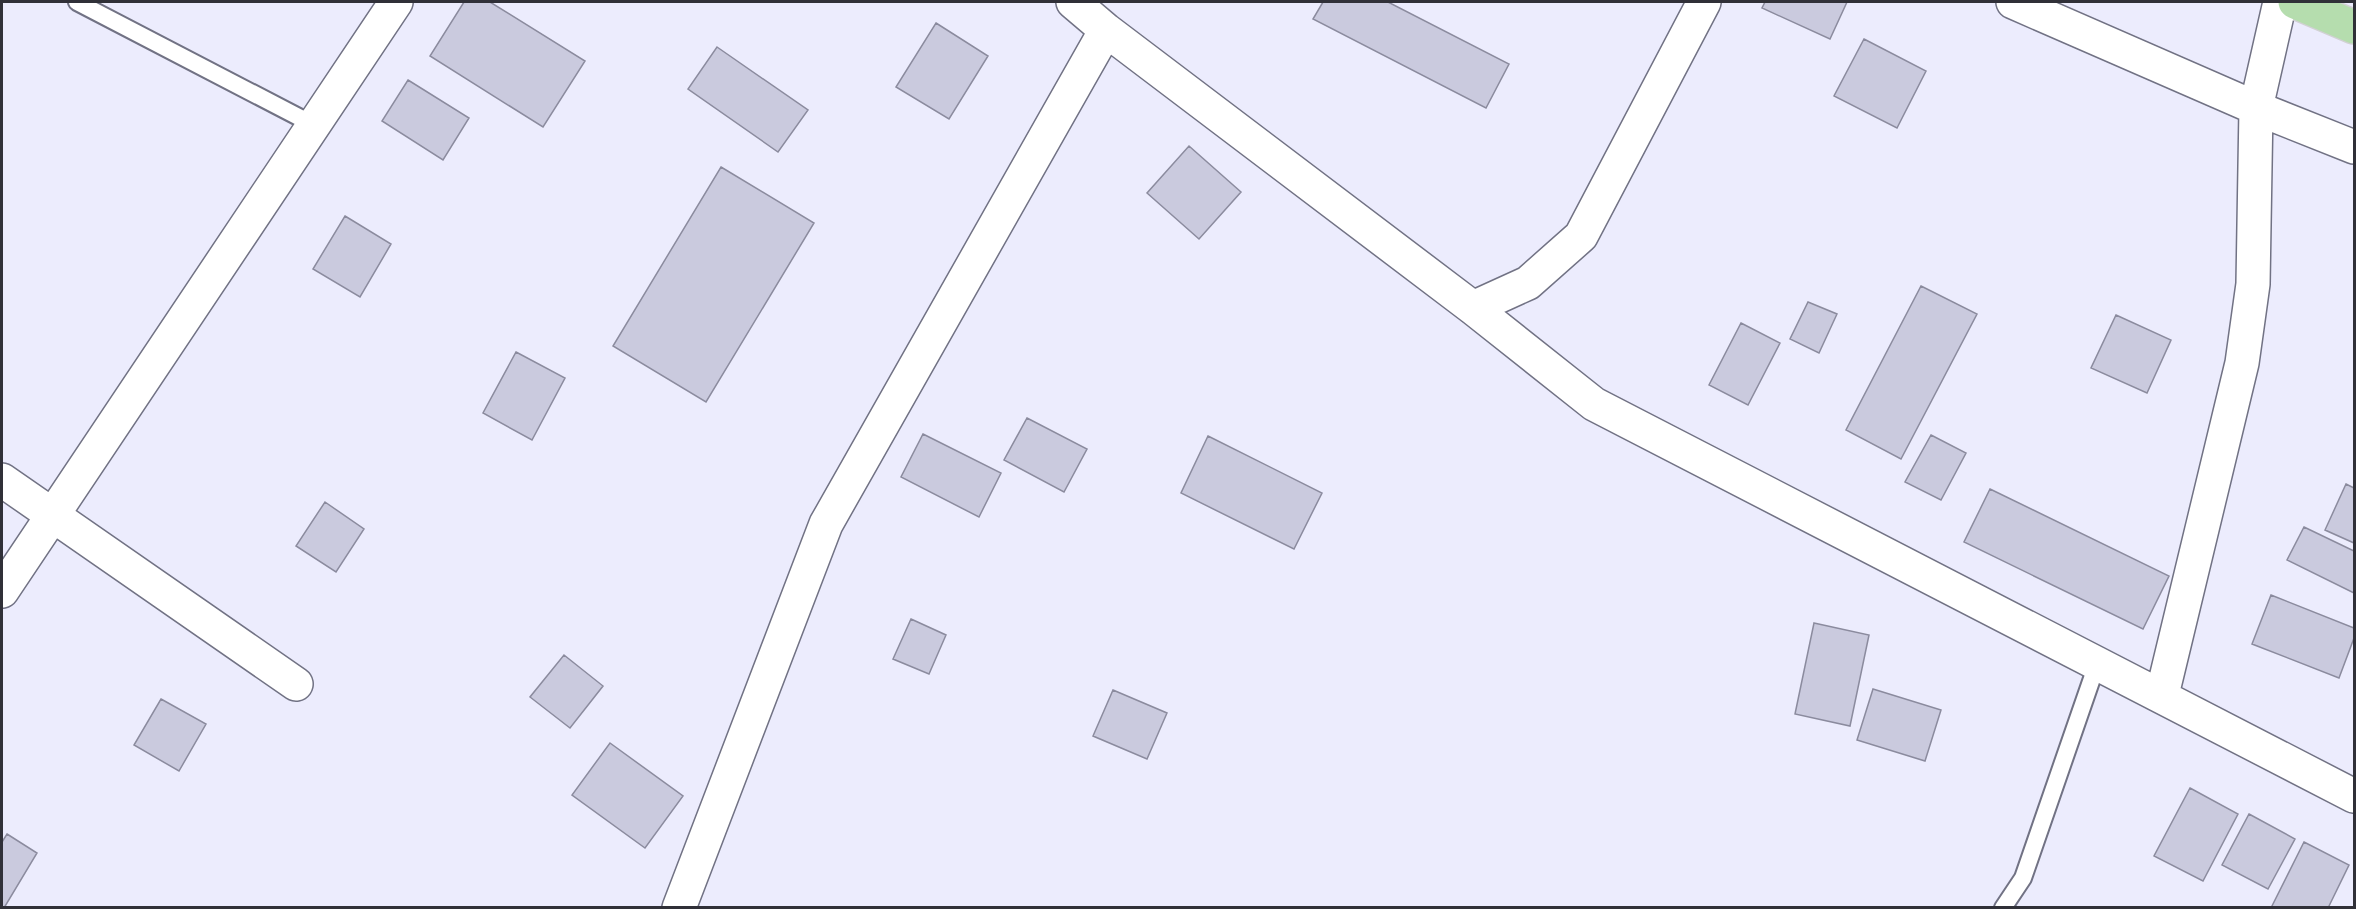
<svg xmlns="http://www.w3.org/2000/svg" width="2356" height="909" font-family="Lora,serif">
<rect width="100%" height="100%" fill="#ececfd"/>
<path fill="#cacade" stroke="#8b8b9e" stroke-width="1.5" d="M464,2H490L585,61L543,127L430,56Z
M1323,2H1388L1509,64L1486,108L1313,19Z
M1765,2H1847L1830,39L1762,8Z
M936,23L988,56L949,119L896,87Z
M1864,39L1926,71L1897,128L1834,96Z
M717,47L808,110L778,152L688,89Z
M408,80L469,118L443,160L382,121Z
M1189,146L1241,192L1199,239L1147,193Z
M721,167L814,223L706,402L613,346Z
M345,216L391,244L360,297L313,269Z
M1921,286L1977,314L1901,459L1846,430Z
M1808,302L1837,314L1819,353L1790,339Z
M2116,315L2171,340L2147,393L2091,368Z
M1741,323L1780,343L1748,405L1709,385Z
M516,352L565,378L532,440L483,413Z
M1027,418L1087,449L1064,492L1004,460Z
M923,434L1001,473L979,517L901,477Z
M1931,435L1966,453L1941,500L1905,482Z
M1208,436L1322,493L1294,549L1181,493Z
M2346,484L2354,488V543L2325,530Z
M1990,489L2169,576L2143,629L1964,542Z
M325,502L364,529L336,572L296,546Z
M2304,527L2354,551V593L2287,560Z
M2271,595L2354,628V638L2339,678L2252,644Z
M911,619L946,635L929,674L893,659Z
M1814,623L1869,635L1850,726L1795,714Z
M564,655L603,686L570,728L530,697Z
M1873,689L1941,710L1925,761L1857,740Z
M1113,690L1167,713L1147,759L1093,736Z
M161,699L206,724L179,771L134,745Z
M610,743L683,796L645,848L572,795Z
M2190,788L2238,814L2203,881L2154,856Z
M2249,814L2295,839L2268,889L2222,865Z
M7,834L37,853L4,908H2V842Z
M2304,842L2349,865L2328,908H2271Z"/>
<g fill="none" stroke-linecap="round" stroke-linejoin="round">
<defs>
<path id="service" d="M77,2L314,125
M2003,908L2023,878L2097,664"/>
<path id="minor" d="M1073,2L1106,30L1473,308L1594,404L2354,796
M2013,2L2256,108L2354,147
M1473,308L1528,283L1581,236L1704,2
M2,480L296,684
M2,591L396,2
M2162,695L2242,363L2253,284L2256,108L2280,2
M679,908L826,524L1106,30"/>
<path id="primary" d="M2295,2L2354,27"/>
</defs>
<use href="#service" stroke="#717284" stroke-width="20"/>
<use href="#minor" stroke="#717284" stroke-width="36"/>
<use href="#primary" stroke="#d1d1d3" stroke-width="36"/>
<use href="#service" stroke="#fff" stroke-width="16"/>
<use href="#minor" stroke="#fff" stroke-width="33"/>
<use href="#primary" stroke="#b5ddae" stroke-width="33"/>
</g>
<rect width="2356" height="909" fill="none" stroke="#303038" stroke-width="6"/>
</svg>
